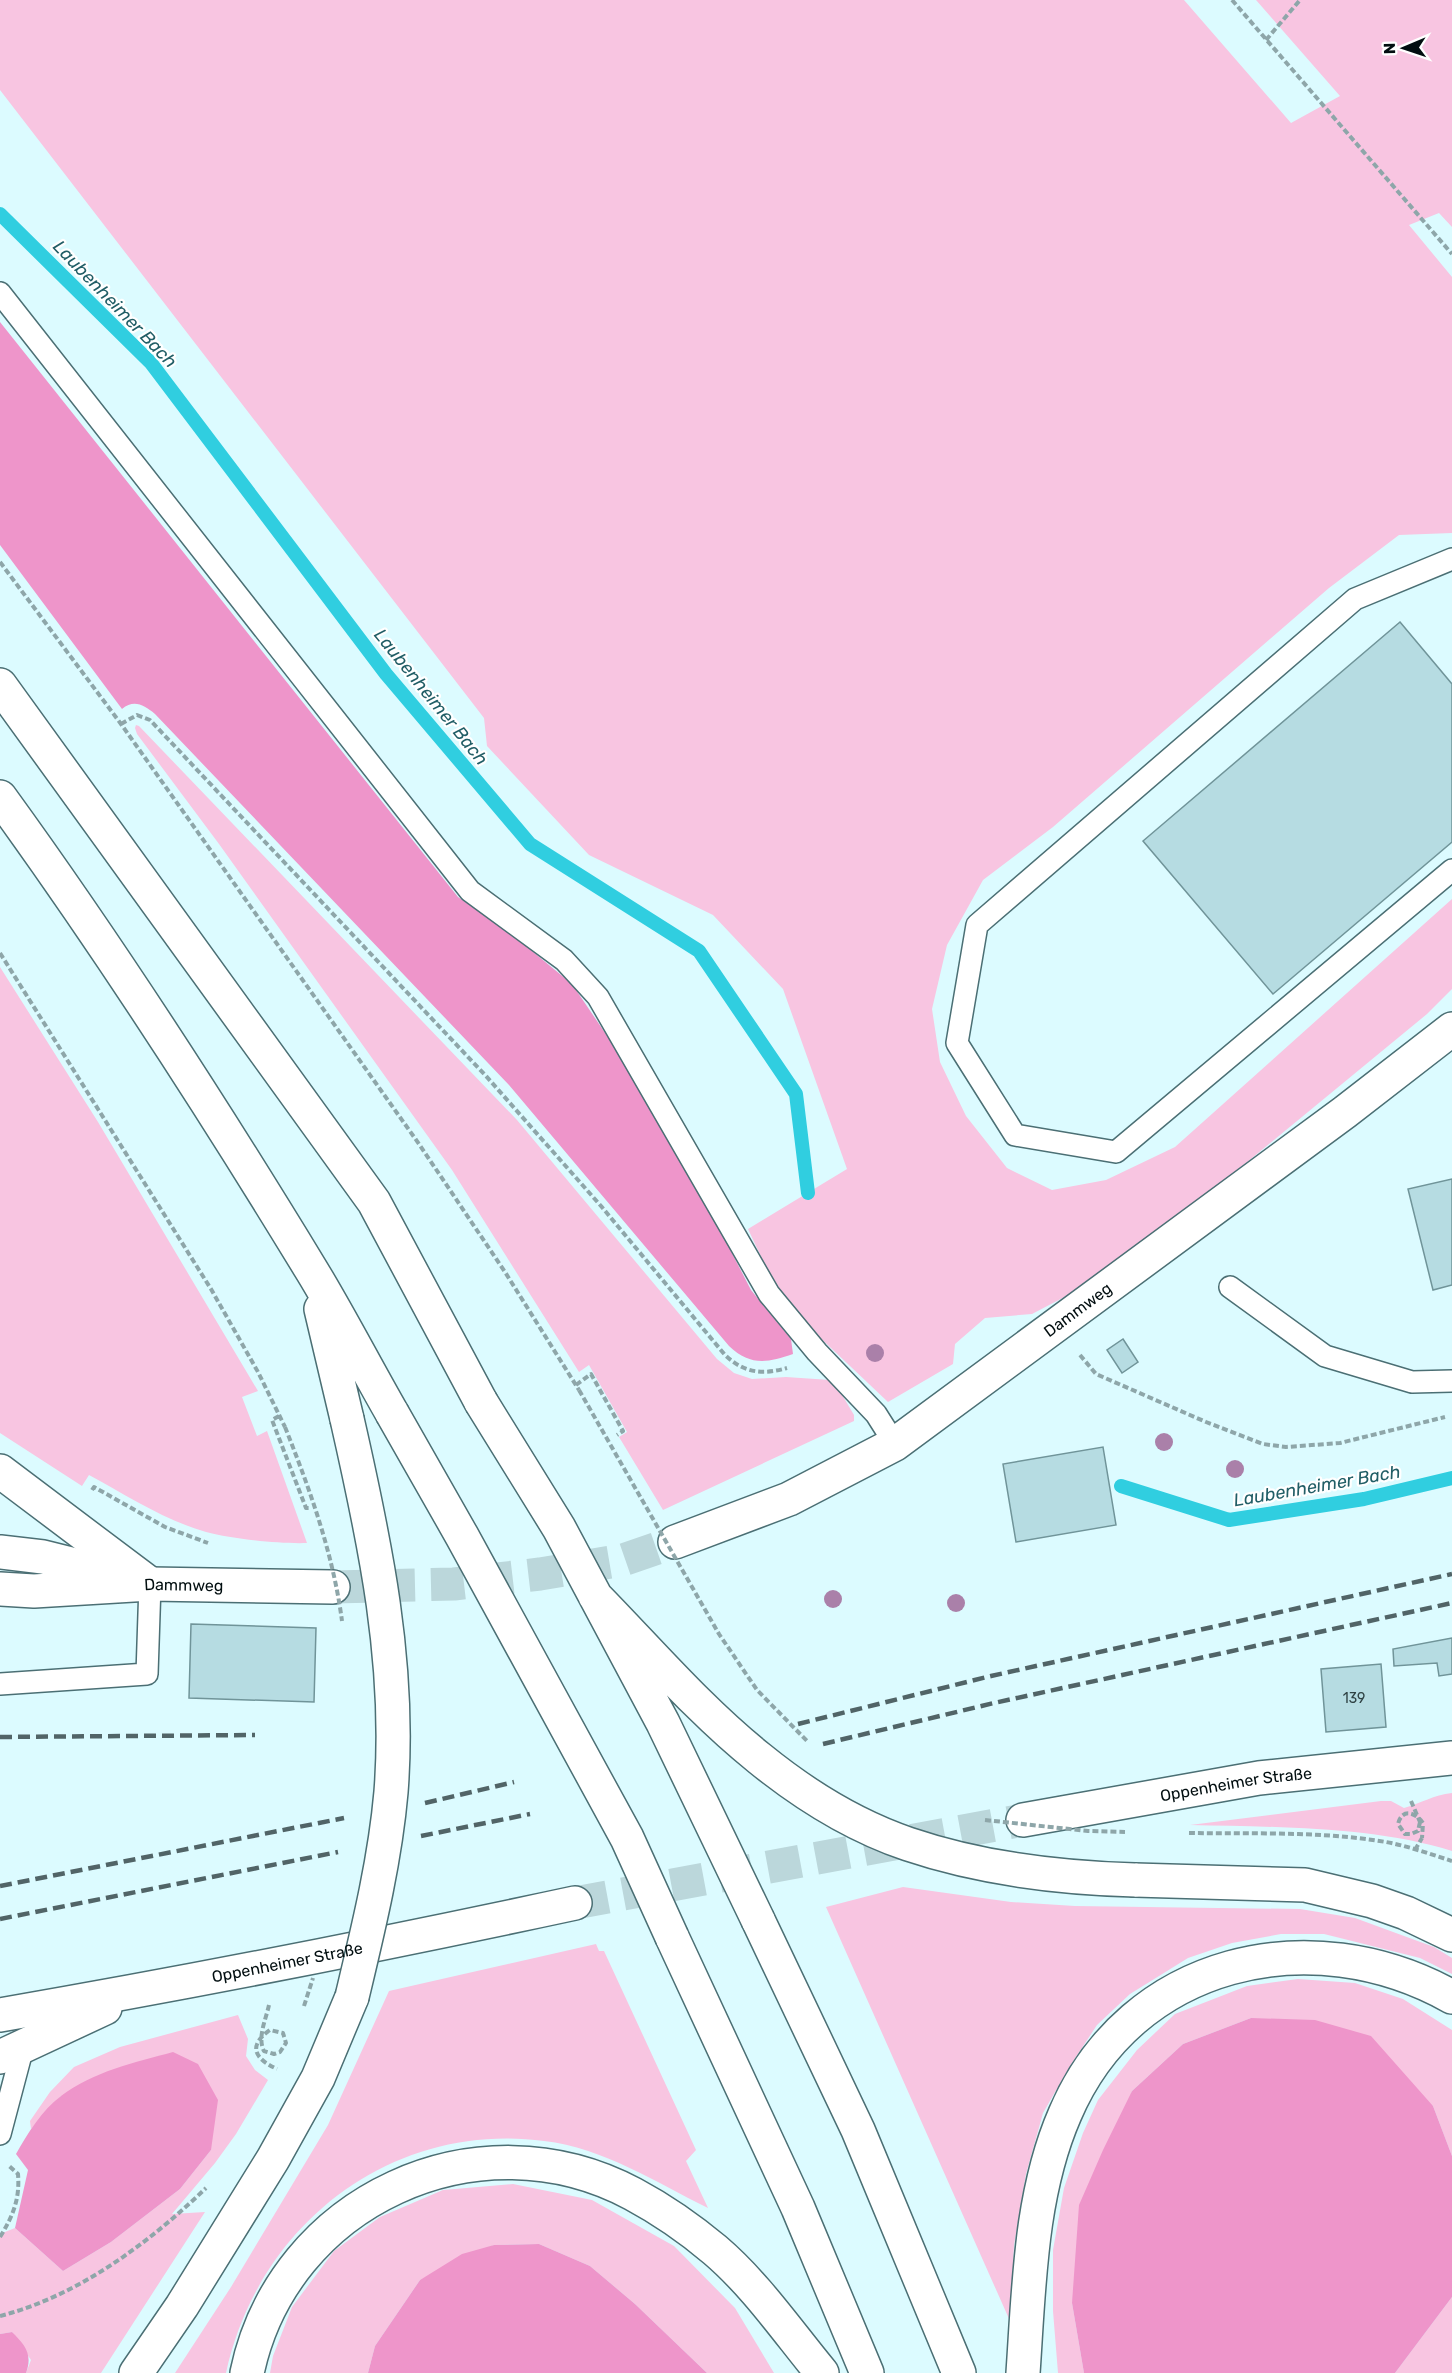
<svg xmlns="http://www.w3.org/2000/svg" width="1452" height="2373" font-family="Rubik,sans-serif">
<rect width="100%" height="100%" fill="#dcfbff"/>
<path fill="#f8c5e1" d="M0,0H1184L1291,123L1340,96L1256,0H1452V227L1439,213L1409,225L1452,277V533L1399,535L1329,588L1053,827L983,880L947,945L932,1009L940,1062L966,1116L1007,1168L1052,1190L1106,1180L1175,1147L1452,899V989L1427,1014L1246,1163L1093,1282L1032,1314L985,1318L955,1344L953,1364L888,1402L813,1331L773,1282L748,1229L847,1169L783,989L713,915L589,855L487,746L484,718L0,90Z
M136,725L139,726L517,1120L717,1359L734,1373L752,1379L786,1377L830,1380L835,1383L854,1415V1421L663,1510L619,1437L627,1432L589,1365L579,1372L452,1170L219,844L137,734L135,728Z
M0,967L98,1122L258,1391L242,1397L257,1436L267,1431L307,1543C279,1544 232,1539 206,1532C164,1520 126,1495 89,1475L82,1486L0,1433Z
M1452,1793V1851C1372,1826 1274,1827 1190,1825L1381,1801H1391L1404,1808C1422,1803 1433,1795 1452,1793Z
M903,1887L1011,1902L1075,1906L1300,1909L1355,1918L1434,1947L1452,1958V1974L1420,1958L1324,1934H1281L1232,1943L1188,1958L1130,1994L1097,2025L1070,2066L1043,2113L1026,2174L1014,2245L1010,2321L826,1907Z
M596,1944L599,1951H604L696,2150L686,2161L708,2208C655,2182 604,2148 544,2141C391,2121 258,2225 226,2373H175L231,2287L328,2125L389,1991Z
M1298,1979L1355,1983L1403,1999L1452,2030V2156L1433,2106L1251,2018L1183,2044L1132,2091L1072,2303L1084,2373H1058L1053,2311V2250L1064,2188L1083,2133L1098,2100L1137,2050L1175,2014L1247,1986Z
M238,2015L248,2039L246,2056L255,2070L268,2080L236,2134L215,2163L172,2214L205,2212L101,2373H26L31,2360L12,2332L0,2334V2234L15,2228L63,2271L111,2242L180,2189L211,2150L61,2096L31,2129L30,2121L50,2092L74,2067L120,2047Z
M513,2184L592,2200L674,2246L735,2308L774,2373H707L635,2304L590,2266L539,2244L494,2245L420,2280L375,2346L368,2373H270L273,2356L292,2307L334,2251L380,2217L443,2190Z
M1452,2297V2373H1395Z"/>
<path fill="#ee95ca" d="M0,322L458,897L515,937L572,984L620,1055L718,1226L751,1290L791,1339L793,1354C767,1363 750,1366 729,1346L509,1085L155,714C144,705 134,699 122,709L0,545Z
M1251,2018L1315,2020L1371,2036L1433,2106L1452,2156V2297L1395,2373H1084L1072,2303L1079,2205L1103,2150L1132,2091L1183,2044Z
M173,2052L198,2064L218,2100L211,2150L180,2189L111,2242L63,2271L15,2228L28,2170L16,2154C28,2133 42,2110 61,2096C92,2072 136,2062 173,2052Z
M539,2244L590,2266L635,2304L707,2373H368L375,2346L420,2280L462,2254L494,2245Z
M12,2332C25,2345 33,2354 26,2373H0V2334Z"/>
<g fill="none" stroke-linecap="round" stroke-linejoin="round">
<path stroke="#30cee0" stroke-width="14" d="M0,214L151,363L386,674L530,844L699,951L796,1094L808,1193
M1121,1486L1229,1520L1364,1499L1452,1478"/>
</g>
<path fill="#b6dce2" stroke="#709499" stroke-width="1.5" d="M1400,622L1452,684V842L1273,994L1143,841Z
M1452,1179V1285L1433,1290L1408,1189Z
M1123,1339L1138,1362L1122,1373L1107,1350Z
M1103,1447L1116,1525L1016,1542L1003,1464Z
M191,1624L316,1628L314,1702L189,1698Z
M1452,1638V1674L1439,1676L1437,1663L1394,1666L1393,1649Z
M1381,1664L1386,1727L1326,1732L1321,1669Z"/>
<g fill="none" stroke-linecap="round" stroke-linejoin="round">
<path stroke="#bbd7db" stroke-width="33" stroke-dasharray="33 16" stroke-linecap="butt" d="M333,1587L454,1584L540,1574L623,1560L675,1542"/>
<path stroke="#bbd7db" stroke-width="33" stroke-dasharray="33 16" stroke-linecap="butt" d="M575,1903L1023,1820"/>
<defs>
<path id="lane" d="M0,293L470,891L564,960L598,997L769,1294L817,1352L876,1414L895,1444
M1452,559L1355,599L977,925L957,1043L1015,1135L1116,1152L1452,870
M1230,1287L1325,1356L1412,1382L1452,1381
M0,1684L147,1674L150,1584
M0,2134L23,2047"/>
<g id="street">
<path d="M0,1471L150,1584"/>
<path id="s1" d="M675,1542L789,1499L895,1444L1345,1112L1452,1029"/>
<path d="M0,1552L43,1557L119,1576"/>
<path id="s2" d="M0,1589L34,1591L150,1584L333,1587"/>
</g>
<g id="secondary">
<path id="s3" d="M1023,1820L1259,1778L1452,1758"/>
<path id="s4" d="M0,2015C192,1982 384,1944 575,1903"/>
<path d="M0,2057L105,2008"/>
</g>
<path id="highway" d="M0,685L374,1202L481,1402
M0,797C111,950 214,1110 312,1271C340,1317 365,1366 392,1413
M321,1309L347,1419
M1135,1880L1305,1885L1372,1901L1406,1913L1452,1935
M758,1920L858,2130L959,2373
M672,1937L798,2208L867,2373
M136,2373L182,2306L273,2159L318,2078L352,1997
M247,2373C283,2200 478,2111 633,2194C661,2209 690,2229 715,2250C756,2285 788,2332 822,2373
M1023,2373C1029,2287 1030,2194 1065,2114C1131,1959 1311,1918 1452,1997"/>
</defs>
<use href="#lane" stroke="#4b6f74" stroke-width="24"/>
<use href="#street" stroke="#4b6f74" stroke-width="36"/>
<use href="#secondary" stroke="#4b6f74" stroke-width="36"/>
<use href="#highway" stroke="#4b6f74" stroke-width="36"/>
<path stroke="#8ea6a9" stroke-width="4" stroke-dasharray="6 3" stroke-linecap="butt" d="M1232,0L1452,254
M1266,40L1300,0
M0,562L121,724L419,1144L505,1272L579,1390
M121,724L137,715L150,720L486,1076L601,1206L725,1355C744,1373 762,1375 787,1368
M0,953L211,1289L258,1372L285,1427
M1080,1355L1096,1374L1206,1422L1263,1444L1286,1447L1340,1443L1445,1417
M576,1385L591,1374L623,1431L617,1435
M279,1416L272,1420L306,1508H310
M92,1490L94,1487L165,1527L208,1543
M1411,1801L1420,1822
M1189,1833C1254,1834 1321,1831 1386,1842C1408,1846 1430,1854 1452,1861
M1415,1850L1422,1838
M269,2005C266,2019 257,2038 264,2051L274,2054L280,2052L286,2043L283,2033L270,2030C247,2046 255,2059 277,2069
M0,2237C13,2216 20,2199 18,2174L8,2165
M0,2316C78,2296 149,2243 206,2188"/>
<use href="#lane" stroke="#fff" stroke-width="21"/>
<use href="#street" stroke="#fff" stroke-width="33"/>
<use href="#secondary" stroke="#fff" stroke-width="33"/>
<use href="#highway" stroke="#fff" stroke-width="33"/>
<path stroke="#516467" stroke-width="4.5" stroke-dasharray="12 6" stroke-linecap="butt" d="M798,1724L991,1676L1452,1574
M0,1737L255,1735
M823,1744L994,1703L1452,1603
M425,1803L514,1782
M421,1836L530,1814
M0,1886L344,1818
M0,1919L338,1852"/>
<defs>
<path id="highway-bridge" d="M481,1402L559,1528L663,1723L758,1920
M392,1413L462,1536L627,1838L672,1937
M347,1419C375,1542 401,1665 391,1792C385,1861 368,1930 352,1997
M595,1596C648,1650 699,1710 759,1758C802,1793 855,1826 908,1844C979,1868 1060,1878 1135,1880"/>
</defs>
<use href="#highway-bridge" stroke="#4b6f74" stroke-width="36" stroke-linecap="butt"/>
<path stroke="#8ea6a9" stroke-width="4" stroke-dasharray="6 3" stroke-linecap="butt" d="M579,1390L719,1634L757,1690L808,1742
M285,1427C310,1490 333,1553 342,1621
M985,1820L1088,1831L1125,1832
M1420,1822L1418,1831L1411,1834H1405L1398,1824C1402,1808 1415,1812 1423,1823L1422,1838
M304,2006L313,1978"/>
<use href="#highway-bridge" stroke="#fff" stroke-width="33"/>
</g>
<g fill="#aa80a9">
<circle cx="875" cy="1353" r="9"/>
<circle cx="1164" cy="1442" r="9"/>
<circle cx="1235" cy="1469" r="9"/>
<circle cx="833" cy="1599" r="9"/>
<circle cx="956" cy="1603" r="9"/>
</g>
<g text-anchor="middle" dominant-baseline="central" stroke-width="4.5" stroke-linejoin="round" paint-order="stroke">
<g font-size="14" fill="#2f4244">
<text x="1354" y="1698">139</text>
</g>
<g font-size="16" fill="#020e10" stroke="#fff">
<text stroke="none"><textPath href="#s1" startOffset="468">Dammweg</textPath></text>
<text stroke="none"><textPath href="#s2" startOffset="184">Dammweg</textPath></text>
<text stroke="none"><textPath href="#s3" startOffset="216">Oppenheimer Straße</textPath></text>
<text stroke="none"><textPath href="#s4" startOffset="292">Oppenheimer Straße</textPath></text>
</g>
<g font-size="18" font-style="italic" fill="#215e66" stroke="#fff">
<text transform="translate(115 304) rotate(46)">Laubenheimer Bach</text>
<text transform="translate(431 697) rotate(51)">Laubenheimer Bach</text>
<text transform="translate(1317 1486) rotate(-10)">Laubenheimer Bach</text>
</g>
</g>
<g transform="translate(1404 48) rotate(268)" stroke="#ffffff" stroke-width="4.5" paint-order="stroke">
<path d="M0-4.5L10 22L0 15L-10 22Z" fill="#020e10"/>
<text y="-9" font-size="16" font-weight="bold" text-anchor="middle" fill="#020e10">N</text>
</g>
</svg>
